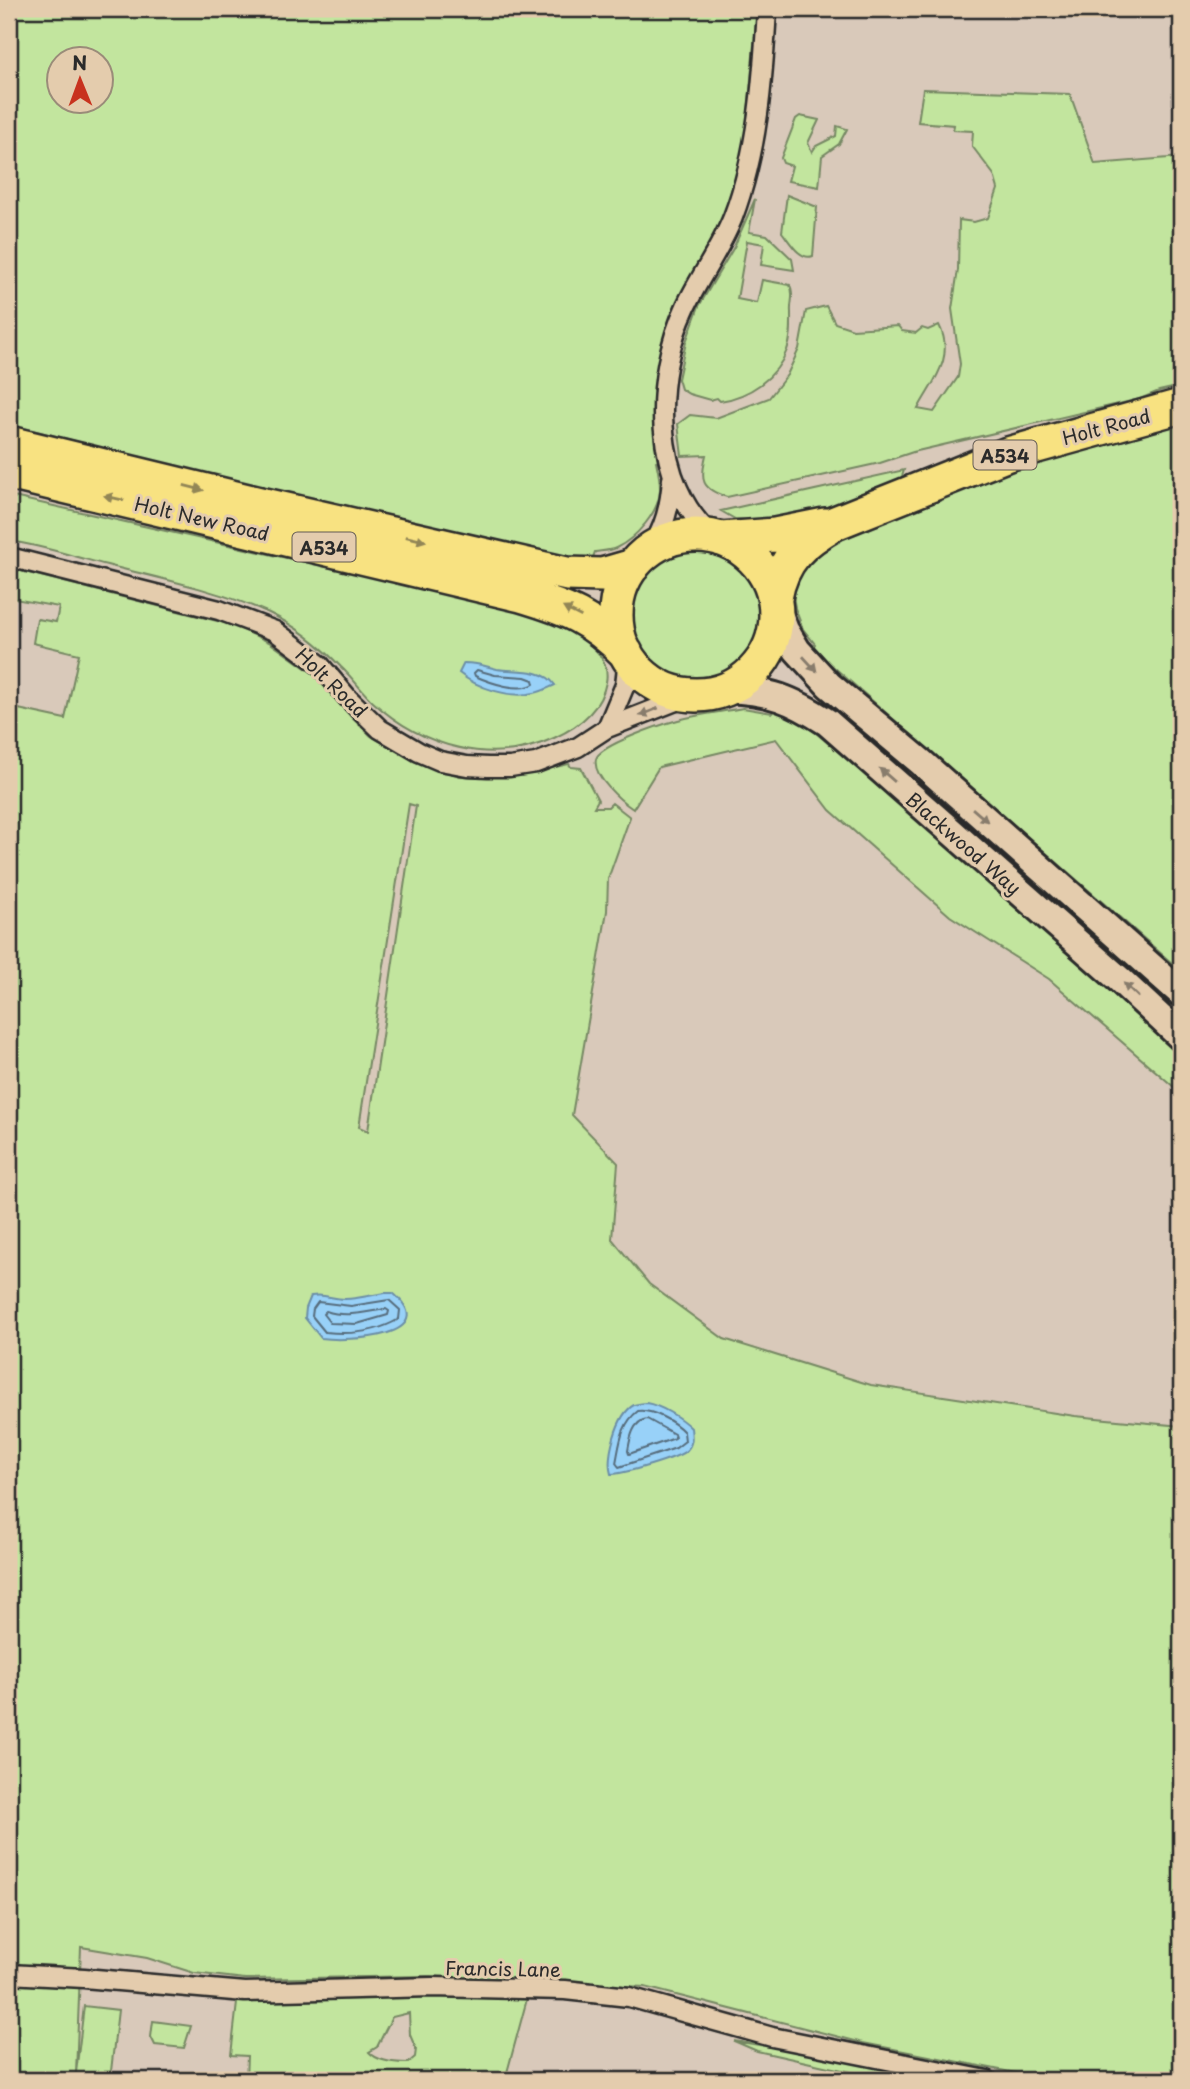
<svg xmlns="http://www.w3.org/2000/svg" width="1190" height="2089" font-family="'Playpen Sans',sans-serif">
<rect width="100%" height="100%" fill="#d9c9ba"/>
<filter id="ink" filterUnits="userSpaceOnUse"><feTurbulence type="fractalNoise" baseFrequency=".0143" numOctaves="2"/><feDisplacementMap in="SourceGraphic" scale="14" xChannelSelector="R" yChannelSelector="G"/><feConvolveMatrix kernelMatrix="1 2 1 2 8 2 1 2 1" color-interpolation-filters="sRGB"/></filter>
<g filter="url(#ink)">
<path fill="#c2e59e" stroke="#768864" stroke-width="2" fill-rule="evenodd" d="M9,9H757L745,149L728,219L684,288L669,326L660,360L662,460L656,461C658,470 660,480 660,488C661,511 635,539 616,548C610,551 601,551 595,552L592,560H574L169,465L9,424ZM60,60H102V102H60Z
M923,89L1070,94L1095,164L1181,157V386L1159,391L1140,399L913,452L880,463L727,497C701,489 700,480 706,455L682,456L678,424L690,415L716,418L769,398L787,375L799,349L806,311L826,306L835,323L853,329L898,326L902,331L916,333L922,328L928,330L939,325C956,358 932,382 918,409L934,412L958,377L960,364L952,309L958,270L959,220L974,222L988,218L998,189L994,175L972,146L973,131L953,130L954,125L918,122Z
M800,116L819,120L808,143L812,152L816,146L836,136L837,126L847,129L839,144L822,156L819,187L788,181L792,166L783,163L781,158L796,119Z
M787,195L817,207L813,256C800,261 790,242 782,232Z
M755,199L749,232L767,235L792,259L794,270L761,265L764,244L747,241L737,299L757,303L762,280L790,285C795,295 790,302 791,312C791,324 792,338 787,350C777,378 748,397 720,401L717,398L710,400L689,394L681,389L678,379L686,342L699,306L734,247Z
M1181,421V971L812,648L815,644L803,629L795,608L792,590L809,557L839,538L1025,456Z
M904,470L900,483L839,509L754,520L735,519L721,511Z
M9,496L520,610C549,621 614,642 606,682C601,709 578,727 554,738C492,767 422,747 373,702C362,692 353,678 341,667C321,646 296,626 269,613C218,590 161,579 107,565C75,557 41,545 9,541Z
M628 616a68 68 0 1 1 136 0a68 68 0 1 1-136 0Z
M9,568L233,625L269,642L314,674L351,717L371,736L416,762L460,776L510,777L569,764L571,767L581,768L598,800L594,807H608L612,803L630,817L608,879L607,911L572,1115L618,1163L612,1239L649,1284L724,1339L871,1385L1075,1416L1181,1426V2080H1051L863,2043L645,1987L427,1976L245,1979L194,1973L147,1958L81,1947L76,2073L84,2006L118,2010L110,2080L76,2077V2080H9V707L65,719L79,654L33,643L37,619L56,622L59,607L9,598ZM409,804L416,806L368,1131L359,1127Z
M743,708L772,713L774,708L792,715L816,733L998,888L1181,1056V1093L1049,979L950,916L830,810L776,739L659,767L633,809C621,801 592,776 596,759C599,745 663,724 678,720C699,714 722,712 743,708Z
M443,1993L522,1996L527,1999L505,2080H246L247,2056L231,2055L237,2003L244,1999ZM409,2013L410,2035L416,2049L415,2057L408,2063C395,2063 378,2062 369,2052L377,2047L392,2017Z
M153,2021L191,2026L184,2048L155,2045L151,2037Z
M734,2041L847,2059L961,2080H887L757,2051Z"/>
<path fill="#98d1f8" stroke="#6c8fa6" stroke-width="2" d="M464,663C479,663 483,666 497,669C515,672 543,667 555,685C548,688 541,692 534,693C511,699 477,688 459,673Z
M385,1293H393C444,1337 348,1342 321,1338L305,1318L306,1308L311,1296C328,1294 331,1299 345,1299C358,1299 372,1295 385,1293Z
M646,1403C660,1405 681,1418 691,1428C692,1436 693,1444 687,1450C679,1458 623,1474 611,1474C606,1457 617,1414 634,1405C636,1404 644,1403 646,1403Z"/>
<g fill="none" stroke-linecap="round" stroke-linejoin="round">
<path stroke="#576d7d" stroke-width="2" d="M477,670L495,675L525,677L533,680L534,684C520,693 491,683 475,676L474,673Z
M389,1300L400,1310L399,1319C377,1332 351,1335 325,1332L312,1316L313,1309L318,1302L351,1306Z
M386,1309L389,1311L388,1315L357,1324L330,1323L323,1314L326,1311C346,1318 365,1312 386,1309Z
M638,1411C652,1409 675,1422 684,1432L685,1441L676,1448L619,1467L616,1463C620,1443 621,1424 638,1411Z
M647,1419L674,1434L675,1438L629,1454L628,1451C630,1438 633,1421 647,1419Z"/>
<defs>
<path id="street" d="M714,537C650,484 653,376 686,306C700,276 721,248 733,217C758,151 763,79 767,9
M650,550C665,527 670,506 672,479
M9,557L219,610L275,631L320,665L348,698L380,729L419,752L440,761L467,766L488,767H510L536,763L578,747L607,728L691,695
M607,728L625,685L628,658
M9,1974L84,1978L245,1992L432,1987L565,1990L629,1997L772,2037L987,2080"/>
<path id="secondary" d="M776,606L785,630L797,650L829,685L921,762L1181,993
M727,689C771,691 791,699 827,722L1120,980L1181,1037"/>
<path id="highway" d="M9,443L256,503L567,574L602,575L633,566
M9,473L521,595C568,609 591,618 626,653
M616 615a80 80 0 1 1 160 0a80 80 0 1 1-160 0Z
M721,539L775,535L825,525
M775,598C782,559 802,542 835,523L1008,454L1181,406"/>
</defs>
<use href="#street" stroke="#2b2b2b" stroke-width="23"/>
<use href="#secondary" stroke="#2b2b2b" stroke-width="32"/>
<use href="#highway" stroke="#2b2b2b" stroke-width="38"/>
<use href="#street" stroke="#e4ccad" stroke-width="18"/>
<use href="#secondary" stroke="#e4ccad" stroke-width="26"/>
<use href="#highway" stroke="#f8e281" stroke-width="33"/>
</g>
<defs><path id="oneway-solid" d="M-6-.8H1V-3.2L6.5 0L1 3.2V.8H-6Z" transform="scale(1.75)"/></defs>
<g fill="#928656">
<use href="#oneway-solid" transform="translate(194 488) rotate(14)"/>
<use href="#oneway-solid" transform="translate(114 498) rotate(-167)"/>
<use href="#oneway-solid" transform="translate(416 539) rotate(13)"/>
<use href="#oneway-solid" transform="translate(572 612) rotate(-153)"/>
</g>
<g fill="#887c6c">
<use href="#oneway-solid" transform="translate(810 664) rotate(48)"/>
<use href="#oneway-solid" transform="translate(649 712) rotate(158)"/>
<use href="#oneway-solid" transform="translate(887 775) rotate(-139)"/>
<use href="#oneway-solid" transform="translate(980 815) rotate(41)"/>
<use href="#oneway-solid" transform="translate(1131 990) rotate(-137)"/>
</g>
</g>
<g text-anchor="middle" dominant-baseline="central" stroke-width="6" stroke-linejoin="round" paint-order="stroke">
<g fill="#e4ccad" stroke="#625b52" stroke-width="2">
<rect x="973.5" y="440.5" width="63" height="29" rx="5"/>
<rect x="292.5" y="532.5" width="63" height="29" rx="5"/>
</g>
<g font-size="18" font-weight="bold" fill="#2b2b2b">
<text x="1005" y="455">A534</text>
<text x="324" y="547">A534</text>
</g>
<g font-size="19" fill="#2b2b2b" stroke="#e4ccad">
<text transform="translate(1106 426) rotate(-15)">Holt Road</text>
<text transform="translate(202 518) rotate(13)">Holt New Road</text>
<text transform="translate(332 682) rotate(44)">Holt Road</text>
<text transform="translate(964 843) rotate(41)">Blackwood Way</text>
<text transform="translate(503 1968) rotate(1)">Francis Lane</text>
</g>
</g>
<rect width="1190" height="2089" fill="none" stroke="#e4ccad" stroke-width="35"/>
<rect x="18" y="18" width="1155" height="2054" fill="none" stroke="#2b2b2b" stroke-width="2.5" filter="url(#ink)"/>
<g transform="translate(80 80) rotate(359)"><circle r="33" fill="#e4ccad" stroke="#9a8c79" stroke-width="2"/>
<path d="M0-5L12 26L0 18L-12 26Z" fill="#c8321e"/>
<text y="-10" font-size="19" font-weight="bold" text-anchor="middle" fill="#2b2b2b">N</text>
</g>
</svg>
